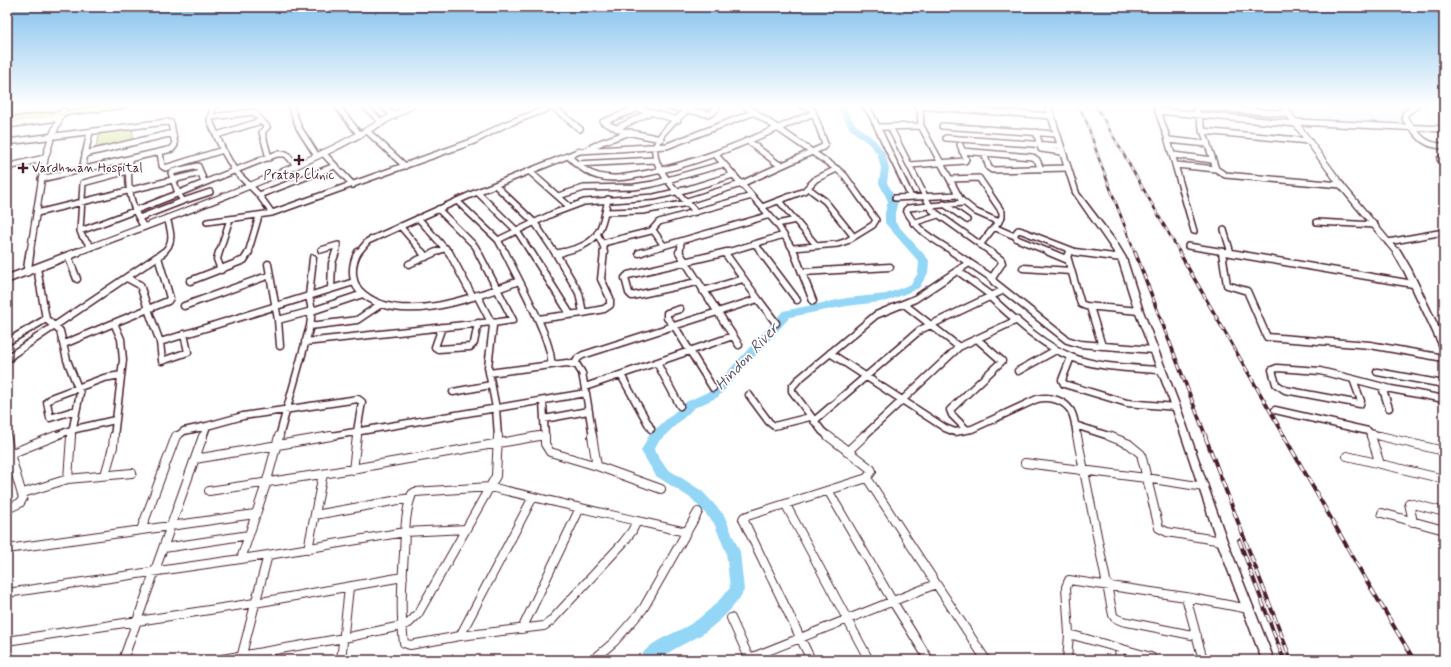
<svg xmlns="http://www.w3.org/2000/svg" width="1451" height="667" font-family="Mynerve,sans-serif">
<rect width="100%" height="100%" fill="#fff"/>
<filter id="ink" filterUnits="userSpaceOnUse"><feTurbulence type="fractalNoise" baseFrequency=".025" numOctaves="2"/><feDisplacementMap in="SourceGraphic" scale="8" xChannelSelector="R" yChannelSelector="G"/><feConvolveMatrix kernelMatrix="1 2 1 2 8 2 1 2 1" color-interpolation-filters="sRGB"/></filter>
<g filter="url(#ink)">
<path fill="#e8eefc" d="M1320,106H1412L1402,115L1407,124L1297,118L1290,109L1323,111Z"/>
<path fill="#d3e397" stroke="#8e8161" d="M133,128V140L95,149L100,133Z"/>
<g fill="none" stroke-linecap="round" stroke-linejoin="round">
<path fill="#94d6f5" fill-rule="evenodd" d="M836,106H844L856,125L875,140L885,153L889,168L887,183L898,201L895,213V222L928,259L929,261L928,273L919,288L888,301L847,306L790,317L718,397L694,408L658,442L654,450L666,468L702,491L724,515L740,552L744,590C737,606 714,627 699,636C685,644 671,649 659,660H639C647,641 673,635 689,625C704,616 718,602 730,588L726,552L714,523L692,499L656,476L641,451L649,435L686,402L710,391L783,311L847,298L886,294L911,284L918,273L919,262L885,223V213L888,201L879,183L881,168L877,153L869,144L850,129Z"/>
<defs>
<path id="minor-far2" d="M213,106L210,121L223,150L235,171L259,195L272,213L474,141L504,125L554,106
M291,106L299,128L317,156
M337,106L360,135
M365,106L382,123
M383,106L394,116
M629,106L678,120
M667,106L708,114L712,113L718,106
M692,106C680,117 662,129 656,145C648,166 683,198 696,212
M745,106L837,169L845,176L876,220L873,225L847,241L838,244L793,248
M865,106L871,114L911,197
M917,106L1051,116
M920,106L921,126L961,200L976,212L999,222
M1156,106L1167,137L1194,231
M1416,106L1405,114V119C1418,134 1422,146 1444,146
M553,107L580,129
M636,109L603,122L622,131L661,139
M1158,111L1297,124
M1289,114L1200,107L1196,109L1216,169L1225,175L1341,185
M211,117L254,112L267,127L262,132L269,158
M1296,122L1444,129
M7,125L59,118
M942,126L1056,134
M878,127L921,126
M890,127L932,210L992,253
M617,128L649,113
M367,131L405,166
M1202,131L1309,141
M1036,132L1041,149L1062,152
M217,135L261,121
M946,138L1060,146
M747,140L778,164L783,165L823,147L825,144L813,111L810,107L803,106
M1168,140L1207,144
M7,142L166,122L171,123L175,145L172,149L41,179
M588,149L602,142L631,132
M962,151L1032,157L1037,160L1041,169
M160,152L162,166L165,168L223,150
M323,153L353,185
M984,153L989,168L992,170L1067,168
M85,154L173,133
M715,154L777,224L795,253
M1173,155L1213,160
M568,156C577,164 586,173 598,176C612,180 628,177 643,174C703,163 758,136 814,113
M130,159C126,184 130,206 144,227
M1440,159L1444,160
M576,164L655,160
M910,165L965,161L966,159L960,145
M1176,165L1216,169
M82,169L90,132
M529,171L570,207
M950,179L979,178L1002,212V217L980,245
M495,185L535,223L555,253
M808,188L825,201L854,237
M477,192L517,231L531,253
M259,195L335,166
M558,196L584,188L634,187L653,184L724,164
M895,198L958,195
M183,201L210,192
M457,201L498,240L505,253
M687,201L741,184L783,165
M779,201L817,246
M944,204L967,220
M762,207L804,191L816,179L837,169
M438,209L475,246L479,253
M605,212L643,211L688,203
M37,213L201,173L204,182
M139,218L183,201L178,193L171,173L172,172L198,166L201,173
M418,218L449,253
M207,222L272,213
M1317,222L1375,225
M913,223L938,215
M777,224L796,220
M400,226L423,253
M994,227L1012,235H1014L1018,230L1022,231L1079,253
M653,230L664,246
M1224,230L1231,253
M80,231C147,208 211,179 277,154H286L296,165
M597,233L604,248L603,253
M1014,235L1017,239L1052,253
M498,240L552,214L584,202L654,197L688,189L733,175
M1388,242L1444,232
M603,243L651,231L659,222L752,196
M755,244L762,253
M1188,246L1231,253
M92,247L82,236L80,231L83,183L128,171
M321,250L338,245L335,253
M1222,251V253
M162,253C175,244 171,231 167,218
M219,253L230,219
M248,253L259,216
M358,253L368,241L477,192L580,151L667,146L755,112
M434,253L446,248
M559,253C597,244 600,237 608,199
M639,253L770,215
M680,253L681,242
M724,253L784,235
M955,253C934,239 918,233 906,210L908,208L963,203
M1068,253L1073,251"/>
<path id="minor-far1" d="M219,252L217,259L221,270
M358,252C352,263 350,279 359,290C396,329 478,296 519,281
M422,252L426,257
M449,252L473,297
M478,252L513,320L493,323
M531,252L570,314
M555,252L579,293L583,313L604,309L610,305V298L601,279L604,252
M679,252L739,345
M761,252L797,300
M794,252L813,301
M953,252L992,278
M990,252L1001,260L1002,263L992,278L994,282L1067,340L1080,344L1154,350
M1049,252L1068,260
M1070,252L1067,256L1081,304L1086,306L1139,311
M1075,252L1122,258
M1222,252L1227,285L1247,291L1267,337L1370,345L1444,358
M1225,252L1413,284
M639,253L642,252
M556,254L563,252
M68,256L77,279
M158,257L170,298L168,301L148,309L160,342L162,361L188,352L184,334
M268,264L278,320L280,346
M409,264L436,252
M37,268L46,319L60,331L67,360L80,393L71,437
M1023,268L1071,271
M958,271L992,296
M803,272L890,267
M190,281L244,260L249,252
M697,282L632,296L629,293L625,278L628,275L727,252
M331,289L332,263L336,252
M703,291L743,279
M477,295L493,326L488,367L496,408L498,437
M990,297C1015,319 1040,344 1071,357C1099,368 1131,368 1161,370
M758,299L776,323
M904,304L959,347
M184,306L270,275
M1090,307L1102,346
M680,309L667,313V318L675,327L713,388
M538,319L583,313
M278,320L312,311L309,296L313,258
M114,323L148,309L140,285L127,278
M310,326L357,320L381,304
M442,327L435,347L438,349L470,347L474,343L478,323
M7,342L46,319
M160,342L354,282
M305,342L492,322
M64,344L114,323L121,339L123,360L114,437
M830,353L945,428L955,432L972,429L1037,399C1050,396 1064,400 1071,411C1075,418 1076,430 1077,437
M1071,357L1062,380L1064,384L1127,403L1176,407
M7,360L13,354L164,252
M657,363L680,406
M575,364L578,358L583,355L758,299L725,253
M551,365L567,363L577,365L582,373L585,389
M1277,368L1320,371L1353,379L1361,401L1360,404L1285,390L1276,384L1272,370Z
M1018,371L1056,350
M1377,372L1444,384
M489,373L551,365C554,342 516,276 505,252
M621,375L651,429
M1353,379L1391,389L1444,399
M585,387L733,336
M1382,387L1389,408
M453,392L491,385
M749,395L769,422L774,426L810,417
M543,401L545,437
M76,410L50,418L47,402L53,397L104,378L121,375
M1275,410L1368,431L1371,437
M544,419L588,411
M814,421L920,330L1004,290
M1075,425L1112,437
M967,430L952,415L950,410L1002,361L977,339
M1370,433L1384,437
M53,437L71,430L115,420
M176,437L184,431L207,426
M203,437L207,426L243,416L358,399L362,402L356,437
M279,437L310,326L312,311L363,294
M325,437L586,393L593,437
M533,437L545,435
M829,437L822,431L792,391V387L798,380L876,315L915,299L969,263
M863,437L959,347L1017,320"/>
<path id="minor" d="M545,436V444L550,452L597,466
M592,436L597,466L661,489
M1077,436L1113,615L1115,618L1122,621L1197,636
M1109,436L1129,444L1141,454L1159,528L1167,532L1222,541
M1371,436L1380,464
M1380,436L1444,451
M7,438L10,454L23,498L20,503L7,509
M847,452L864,436
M10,454L55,436
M1347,456L1444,479
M195,459L331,436
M1025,463L1146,478L1204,487
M353,470L357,436
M105,475L113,447L114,436
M867,478L986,660
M68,479L71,436
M490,487L637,521L632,531L623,543L551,621L544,626L460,636L410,645L404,643C400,613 402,583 404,553C405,534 405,512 412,494L415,492Z
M209,491L335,472L539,436
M829,492L893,602L929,660
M23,493L68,479L132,473
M786,505L869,660
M1382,513L1444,530
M315,515L410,498
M637,521L686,532
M1413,522L1409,503L1441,511
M141,530L176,436
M164,548L249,535
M7,549L255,514
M308,549L323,474
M268,555L405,532L466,529
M7,593L241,559
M1186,597L1203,660
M731,618L750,660
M522,629L580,508
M1069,634L1151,657
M460,636L533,497
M7,641L255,603L403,577
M1119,648L1120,660
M241,658L268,555L241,559L266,484L279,436
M123,660L203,436
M216,660L344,638L401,626L409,623L418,614L496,476L498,436
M341,660L349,588
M593,660L614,642L643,609L698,512
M745,660L936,584
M811,660L743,519L744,517L867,478L872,471L871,469L828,436
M1067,660L1069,634L1066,587L1069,580L1186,597L1249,609"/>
<path id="tertiary-far1" d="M1283,106L1341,185L1397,253
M45,158L52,136L63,111
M7,167L45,158L30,253
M75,253C162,220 250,189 334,148C360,135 385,120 411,106"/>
<path id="tertiary" d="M1397,252L1408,271L1444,347
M27,272L30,252
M7,279L78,252"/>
<path id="secondary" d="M1045,106H1051L1079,193L1117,243L1126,258L1143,311L1180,407L1227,541L1274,660H1262L1217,541L1172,407L1135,311L1118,258L1073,193Z"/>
<path id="trunk" d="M105,106H128L124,108L7,122V118Z"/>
</defs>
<use href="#minor-far2" stroke="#4a1f2b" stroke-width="8"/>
<use href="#minor-far1" stroke="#4a1f2b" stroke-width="9"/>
<use href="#minor" stroke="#4a1f2b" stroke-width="10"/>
<use href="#tertiary-far1" stroke="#4a1f2b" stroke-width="8"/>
<use href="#tertiary" stroke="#4a1f2b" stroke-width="10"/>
<use href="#secondary" stroke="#4a1f2b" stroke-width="3"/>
<use href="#trunk" stroke="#4a1f2b" stroke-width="3"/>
<use href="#minor-far2" stroke="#fff" stroke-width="5"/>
<use href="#minor-far1" stroke="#fff" stroke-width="6"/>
<use href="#minor" stroke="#fff" stroke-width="8"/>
<use href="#tertiary-far1" stroke="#fff" stroke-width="5.5"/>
<use href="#tertiary" stroke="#fff" stroke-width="7"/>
<use href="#secondary" fill="#fff" fill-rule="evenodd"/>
<use href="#trunk" fill="#f4e382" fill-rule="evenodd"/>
<defs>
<path id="rail-far2" d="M1079,106L1087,123L1099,159L1135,253
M1096,106L1180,253"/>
<path id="rail-far1" d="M1135,252L1206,437
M1179,252L1285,437"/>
<path id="rail" d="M1205,436L1291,660
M1284,436L1362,573L1414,660
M1239,540L1284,660"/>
</defs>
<use href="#rail-far2" stroke="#4a1f2b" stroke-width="2.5"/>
<use href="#rail-far1" stroke="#4a1f2b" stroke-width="3.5"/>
<use href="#rail" stroke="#4a1f2b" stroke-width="4"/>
<use href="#rail-far2" stroke="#fff" stroke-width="1.5" stroke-dasharray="5" stroke-linecap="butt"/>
<use href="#rail-far1" stroke="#fff" stroke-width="2" stroke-dasharray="6" stroke-linecap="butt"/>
<use href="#rail" stroke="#fff" stroke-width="2.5" stroke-dasharray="8" stroke-linecap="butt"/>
</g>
</g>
<linearGradient id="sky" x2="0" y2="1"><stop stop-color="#86c2ed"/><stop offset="0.53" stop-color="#fff"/><stop offset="1" stop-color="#fff" stop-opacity="0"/></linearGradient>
<rect width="1451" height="199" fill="url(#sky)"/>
<g fill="#4a1f2b" stroke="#fff" stroke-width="1.5">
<path d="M297 154h4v4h4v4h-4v4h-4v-4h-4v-4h4z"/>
<path d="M21 162h4v4h4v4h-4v4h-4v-4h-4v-4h4z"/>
</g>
<g text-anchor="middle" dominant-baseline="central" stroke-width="3.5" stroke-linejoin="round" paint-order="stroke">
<g font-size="13" fill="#4a1f2b" stroke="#fff" text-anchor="start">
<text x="32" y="168">Vardhman Hospital</text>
<text x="299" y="175" text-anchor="middle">Pratap Clinic</text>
</g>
<g font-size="16" font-style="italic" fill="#605668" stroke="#fff">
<text transform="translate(747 357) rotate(-47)">Hindon River</text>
</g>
</g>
<rect width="1451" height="667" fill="none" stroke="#fff" stroke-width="24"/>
<rect x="12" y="12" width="1427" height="643" fill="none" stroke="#4a1f2b" stroke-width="1.5" filter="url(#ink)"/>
</svg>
